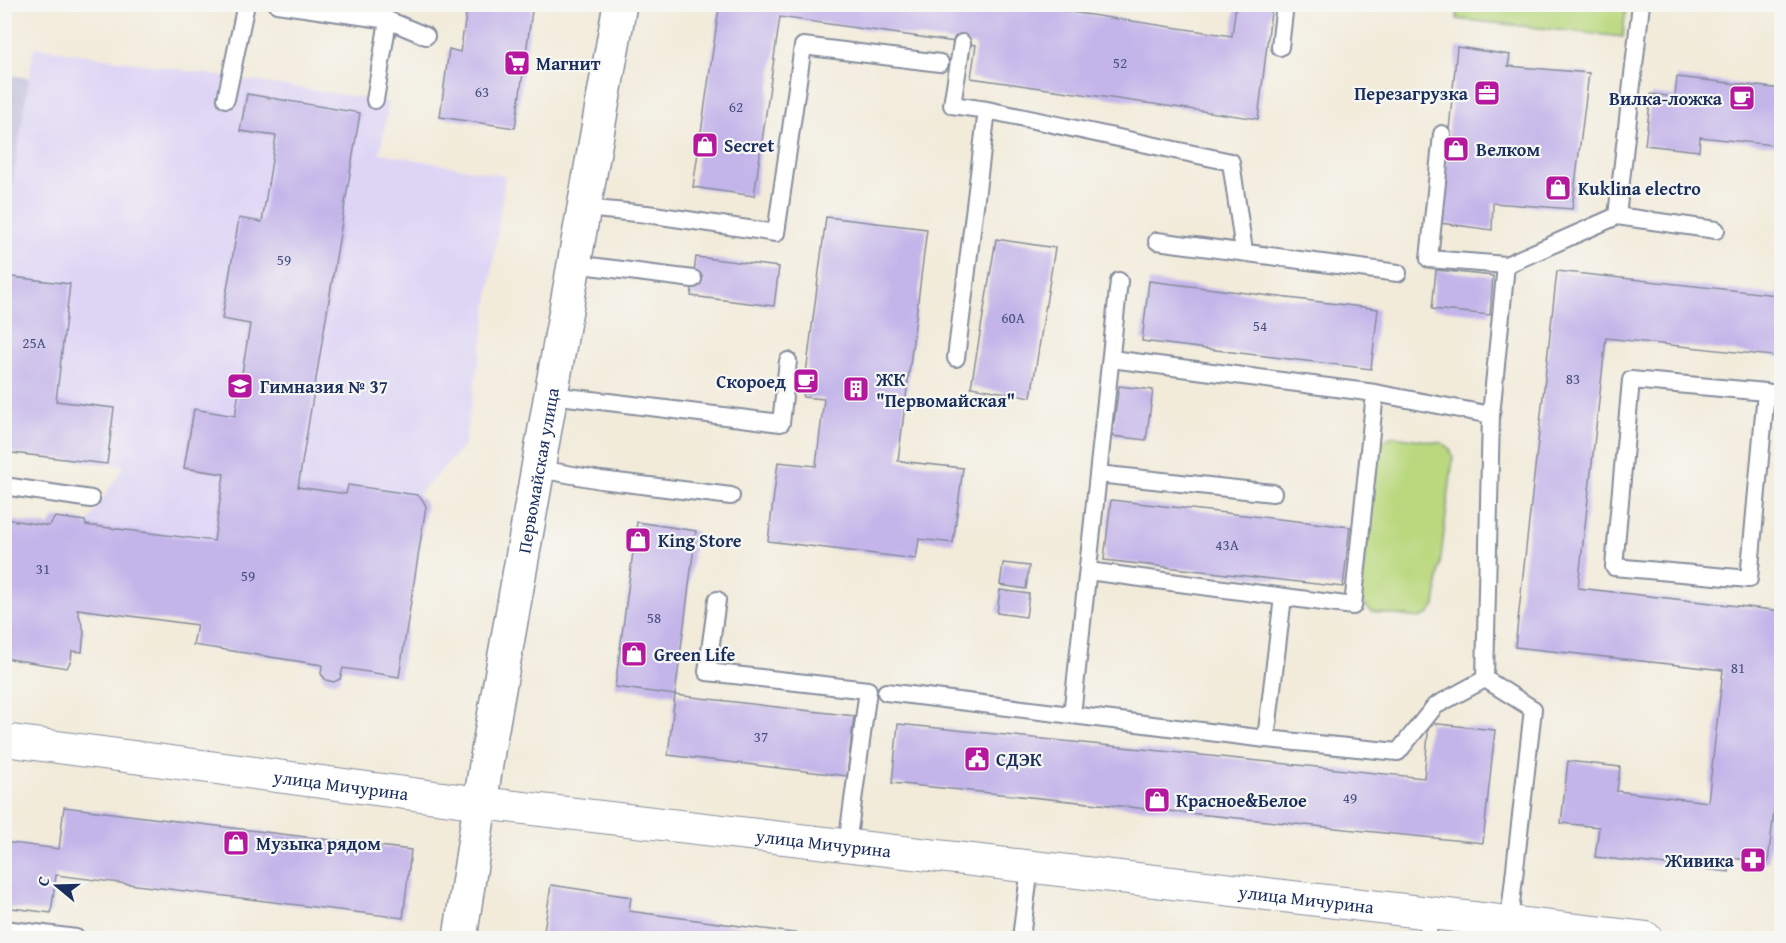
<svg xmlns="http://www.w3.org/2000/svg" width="1786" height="943" font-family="'Gentium Book Plus',serif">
<rect width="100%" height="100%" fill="#f6f6f2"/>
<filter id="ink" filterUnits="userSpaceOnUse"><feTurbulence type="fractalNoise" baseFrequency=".0167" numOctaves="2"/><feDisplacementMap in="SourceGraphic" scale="12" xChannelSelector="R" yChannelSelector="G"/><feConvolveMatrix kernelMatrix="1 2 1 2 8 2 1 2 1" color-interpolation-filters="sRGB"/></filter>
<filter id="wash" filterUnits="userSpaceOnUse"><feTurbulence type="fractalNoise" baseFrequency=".008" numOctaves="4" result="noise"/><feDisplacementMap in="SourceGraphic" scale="24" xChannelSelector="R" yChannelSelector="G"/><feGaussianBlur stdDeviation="1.35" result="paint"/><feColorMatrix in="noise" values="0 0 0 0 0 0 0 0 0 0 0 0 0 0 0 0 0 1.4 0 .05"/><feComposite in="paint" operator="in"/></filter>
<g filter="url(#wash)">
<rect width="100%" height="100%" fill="#f2ebda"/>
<path fill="#ded5f5" d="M34,47L389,102L380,153L505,176L485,326L464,446L418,495L426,506L399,677L343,668L340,679L334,682L326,680L321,674L322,665L193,645L196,625L77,609L86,525L124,466L5,452V233Z"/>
<path fill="#c3c1db" d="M5,74L29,78L5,233L4,74Z"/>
<path fill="#bad87e" stroke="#6a846e" stroke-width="1.5" d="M1458,5V4L1626,5L1623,37L1457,19Z
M1393,436L1442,443L1450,449L1453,458L1435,606L1429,614L1420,618L1372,612L1364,605L1360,596L1379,448L1385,440Z"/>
<g id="blocks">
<path fill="#c3b4e9" d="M468,4H533L515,128L440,117L449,49L460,52Z
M728,4H1017L1232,36L1236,4H1272L1258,119L971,78L976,45L780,17L754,196L693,187L719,8L727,9Z
M1457,47L1510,55L1508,66L1589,73L1572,209L1493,203L1492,230L1440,223Z
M1677,77L1782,89V146L1700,137L1699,151L1645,145L1651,94L1675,97Z
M247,94L360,113L298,487L346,494L348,485L417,495L422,499L426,506L399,677L343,668L340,679L334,682L326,680L321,674L322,665L193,645L197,625L77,609L84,631L82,652L72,651L71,660L67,668L4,658V519L49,526L55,517L85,521L86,525L214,541L224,474L184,468L194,409L235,416L250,324L222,319L239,218L262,222L276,136L240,131Z
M826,217L927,229L898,461L963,468L953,543L919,539L916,559L768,541L778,462L816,466L824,399L803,397Z
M996,239L1055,248L1031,397L971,387Z
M696,257L779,267L774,306L691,296Z
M1436,270L1493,276L1490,315L1432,309Z
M1780,270H1782V357L1606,338L1578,588L1782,611V744L1768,862L1731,858L1729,872L1595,857L1599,827L1561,823L1568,761L1620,767L1617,791L1708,802L1723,670L1515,647L1557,271L1777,295Z
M4,276L70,284L56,401L114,408L107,464L4,452Z
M1149,281L1378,309L1371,369L1142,341Z
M1119,386L1153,390L1146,440L1112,436Z
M1111,500L1350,527L1343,587L1104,560Z
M637,522L696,531L675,695L615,687Z
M1003,563L1029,566L1026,589L1000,585Z
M1000,590L1029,594L1026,617L997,613Z
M675,695L854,716L847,776L668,755Z
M1429,723L1495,730L1483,843L892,783L898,724L1424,778Z
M64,807L411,850L403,918L56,875L51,913L4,907V842L59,849Z
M551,885L631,897L629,911L831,938H543Z"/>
</g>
</g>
<g filter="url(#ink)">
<use href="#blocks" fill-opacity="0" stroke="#868d9c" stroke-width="1.5"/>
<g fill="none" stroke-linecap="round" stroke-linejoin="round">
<defs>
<path id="service" d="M277,4L388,20L426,36
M962,43L952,105L987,110L1231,162L1244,251
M1280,47L1285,4
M226,99L246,4
M375,100L388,20
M1442,134L1429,259L1506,265L1617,216L1716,230
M584,208L647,214L776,233L803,46L940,63
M1617,216L1641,4
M1157,241L1398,273
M574,264L693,279
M1506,265L1491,415L1485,679L1533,709L1509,922
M956,358L987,110
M1111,359L1375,393L1491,415
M1766,392L1749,579L1614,567L1631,380L1766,392L1782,395
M551,395L781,423L788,361
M539,469L601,480L731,496
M1098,474L1273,493
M4,486L91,499
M1088,571L1353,606L1375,393
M717,600L707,672L868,690L847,845
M886,692L1266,739L1398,752L1435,706L1485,679
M1072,715L1119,281
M1266,739L1283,597
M4,929L76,938
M1021,938L1030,867
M1427,938L1431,913"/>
<g id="minor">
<path id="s1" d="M4,740L481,803L1646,938"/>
</g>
<g id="tertiary">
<path id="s2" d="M460,938L488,751L620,4"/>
</g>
</defs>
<use href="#service" stroke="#868d9c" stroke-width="20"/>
<use href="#minor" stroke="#868d9c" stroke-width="34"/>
<use href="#tertiary" stroke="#868d9c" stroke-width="36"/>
<use href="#service" stroke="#fff" stroke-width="16"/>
<use href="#minor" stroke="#fff" stroke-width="32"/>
<use href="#tertiary" stroke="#fff" stroke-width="33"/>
</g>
</g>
<defs>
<symbol id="supermarket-square" viewBox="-11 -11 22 22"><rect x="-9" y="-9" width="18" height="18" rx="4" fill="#b5179e" stroke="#f6f6f2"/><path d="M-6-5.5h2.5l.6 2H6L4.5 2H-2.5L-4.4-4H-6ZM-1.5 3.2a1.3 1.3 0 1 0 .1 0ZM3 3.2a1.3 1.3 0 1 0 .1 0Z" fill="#fff"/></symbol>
<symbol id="office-square" viewBox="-11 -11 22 22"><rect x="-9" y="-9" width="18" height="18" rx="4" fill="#b5179e" stroke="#f6f6f2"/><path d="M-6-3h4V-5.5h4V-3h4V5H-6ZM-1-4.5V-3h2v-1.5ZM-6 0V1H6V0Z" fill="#fff"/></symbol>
<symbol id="cafe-square" viewBox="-11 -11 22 22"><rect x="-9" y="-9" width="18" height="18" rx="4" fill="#b5179e" stroke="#f6f6f2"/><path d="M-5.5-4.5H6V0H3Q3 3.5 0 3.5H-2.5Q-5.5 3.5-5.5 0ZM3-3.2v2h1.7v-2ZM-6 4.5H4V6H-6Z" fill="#fff"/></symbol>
<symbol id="shop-square" viewBox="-11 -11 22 22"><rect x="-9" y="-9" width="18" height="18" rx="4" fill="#b5179e" stroke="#f6f6f2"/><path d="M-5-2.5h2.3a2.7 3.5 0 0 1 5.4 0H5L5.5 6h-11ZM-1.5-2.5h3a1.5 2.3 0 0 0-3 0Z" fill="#fff"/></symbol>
<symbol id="school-square" viewBox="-11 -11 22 22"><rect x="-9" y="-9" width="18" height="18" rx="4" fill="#b5179e" stroke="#f6f6f2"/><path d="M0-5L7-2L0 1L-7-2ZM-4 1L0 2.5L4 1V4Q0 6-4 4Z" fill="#fff"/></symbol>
<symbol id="building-square" viewBox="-11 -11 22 22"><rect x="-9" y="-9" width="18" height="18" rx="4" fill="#b5179e" stroke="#f6f6f2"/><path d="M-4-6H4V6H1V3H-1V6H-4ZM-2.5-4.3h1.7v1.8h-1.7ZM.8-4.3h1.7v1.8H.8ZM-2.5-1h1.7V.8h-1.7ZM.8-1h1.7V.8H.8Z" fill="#fff"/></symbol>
<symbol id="civic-square" viewBox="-11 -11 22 22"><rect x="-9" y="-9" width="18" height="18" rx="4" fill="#b5179e" stroke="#f6f6f2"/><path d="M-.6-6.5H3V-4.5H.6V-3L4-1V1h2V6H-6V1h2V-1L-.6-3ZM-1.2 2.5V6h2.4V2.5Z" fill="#fff"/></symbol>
<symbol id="pharmacy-square" viewBox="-11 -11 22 22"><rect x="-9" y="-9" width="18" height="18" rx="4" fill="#b5179e" stroke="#f6f6f2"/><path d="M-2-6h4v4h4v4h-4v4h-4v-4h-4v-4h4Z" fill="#fff"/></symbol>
</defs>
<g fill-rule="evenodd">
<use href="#supermarket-square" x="502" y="48" width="30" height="30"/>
<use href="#office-square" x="1472" y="78" width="30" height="30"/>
<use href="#cafe-square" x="1727" y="83" width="30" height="30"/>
<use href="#shop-square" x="690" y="130" width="30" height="30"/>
<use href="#shop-square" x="1441" y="134" width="30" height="30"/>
<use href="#shop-square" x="1543" y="173" width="30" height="30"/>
<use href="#cafe-square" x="791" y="366" width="30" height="30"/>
<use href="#school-square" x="225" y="371" width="30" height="30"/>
<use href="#building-square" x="841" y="374" width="30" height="30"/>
<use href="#shop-square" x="623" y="525" width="30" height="30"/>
<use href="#shop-square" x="619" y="639" width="30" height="30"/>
<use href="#civic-square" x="962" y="744" width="30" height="30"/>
<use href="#shop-square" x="1142" y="785" width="30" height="30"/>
<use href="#shop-square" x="221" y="828" width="30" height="30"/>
<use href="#pharmacy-square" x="1738" y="845" width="30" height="30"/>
</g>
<g text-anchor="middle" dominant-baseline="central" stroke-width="4.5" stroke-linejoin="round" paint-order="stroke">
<g font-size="15" fill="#455081">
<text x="1120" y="62">52</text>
<text x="482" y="91">63</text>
<text x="736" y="106">62</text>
<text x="284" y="259">59</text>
<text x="1013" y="317">60А</text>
<text x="1260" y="325">54</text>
<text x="34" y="342">25А</text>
<text x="1573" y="378">83</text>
<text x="1227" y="544">43А</text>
<text x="43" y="568">31</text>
<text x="248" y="575">59</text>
<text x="654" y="617">58</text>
<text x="1738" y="667">81</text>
<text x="761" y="736">37</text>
<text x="1350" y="797">49</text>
</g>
<g font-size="18" font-weight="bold" fill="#1b2f5e" stroke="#f6f6f2" text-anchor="start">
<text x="536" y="63">Магнит</text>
<text x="1468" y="93" text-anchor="end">Перезагрузка</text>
<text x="1722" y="98" text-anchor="end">Вилка-ложка</text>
<text x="724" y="145">Secret</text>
<text x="1476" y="149">Велком</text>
<text x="1578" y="188">Kuklina electro</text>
<text x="876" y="379">ЖК<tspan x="876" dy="21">"Первомайская"</tspan></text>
<text x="786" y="381" text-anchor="end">Скороед</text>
<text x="260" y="386">Гимназия № 37</text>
<text x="658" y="540">King Store</text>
<text x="654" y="654">Green Life</text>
<text x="996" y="759">СДЭК</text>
<text x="1176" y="800">Красное&amp;Белое</text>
<text x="256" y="843">Музыка рядом</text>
<text x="1734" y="860" text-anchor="end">Живика</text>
</g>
<g font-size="18" fill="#1b2f5e" stroke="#f6f6f2">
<text stroke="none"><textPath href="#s2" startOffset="474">Первомайская улица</textPath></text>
<text stroke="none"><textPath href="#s1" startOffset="340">улица Мичурина</textPath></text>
<text stroke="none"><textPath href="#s1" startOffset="826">улица Мичурина</textPath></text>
<text stroke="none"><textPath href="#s1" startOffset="1312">улица Мичурина</textPath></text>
</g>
</g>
<rect width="1786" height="943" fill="none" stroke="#f6f6f2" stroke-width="24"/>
<g transform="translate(57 886) rotate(289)" stroke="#f6f6f2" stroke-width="4.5" paint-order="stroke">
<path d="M0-4.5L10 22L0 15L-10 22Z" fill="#1b2f5e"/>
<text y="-9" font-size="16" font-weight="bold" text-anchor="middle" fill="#1b2f5e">С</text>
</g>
</svg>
